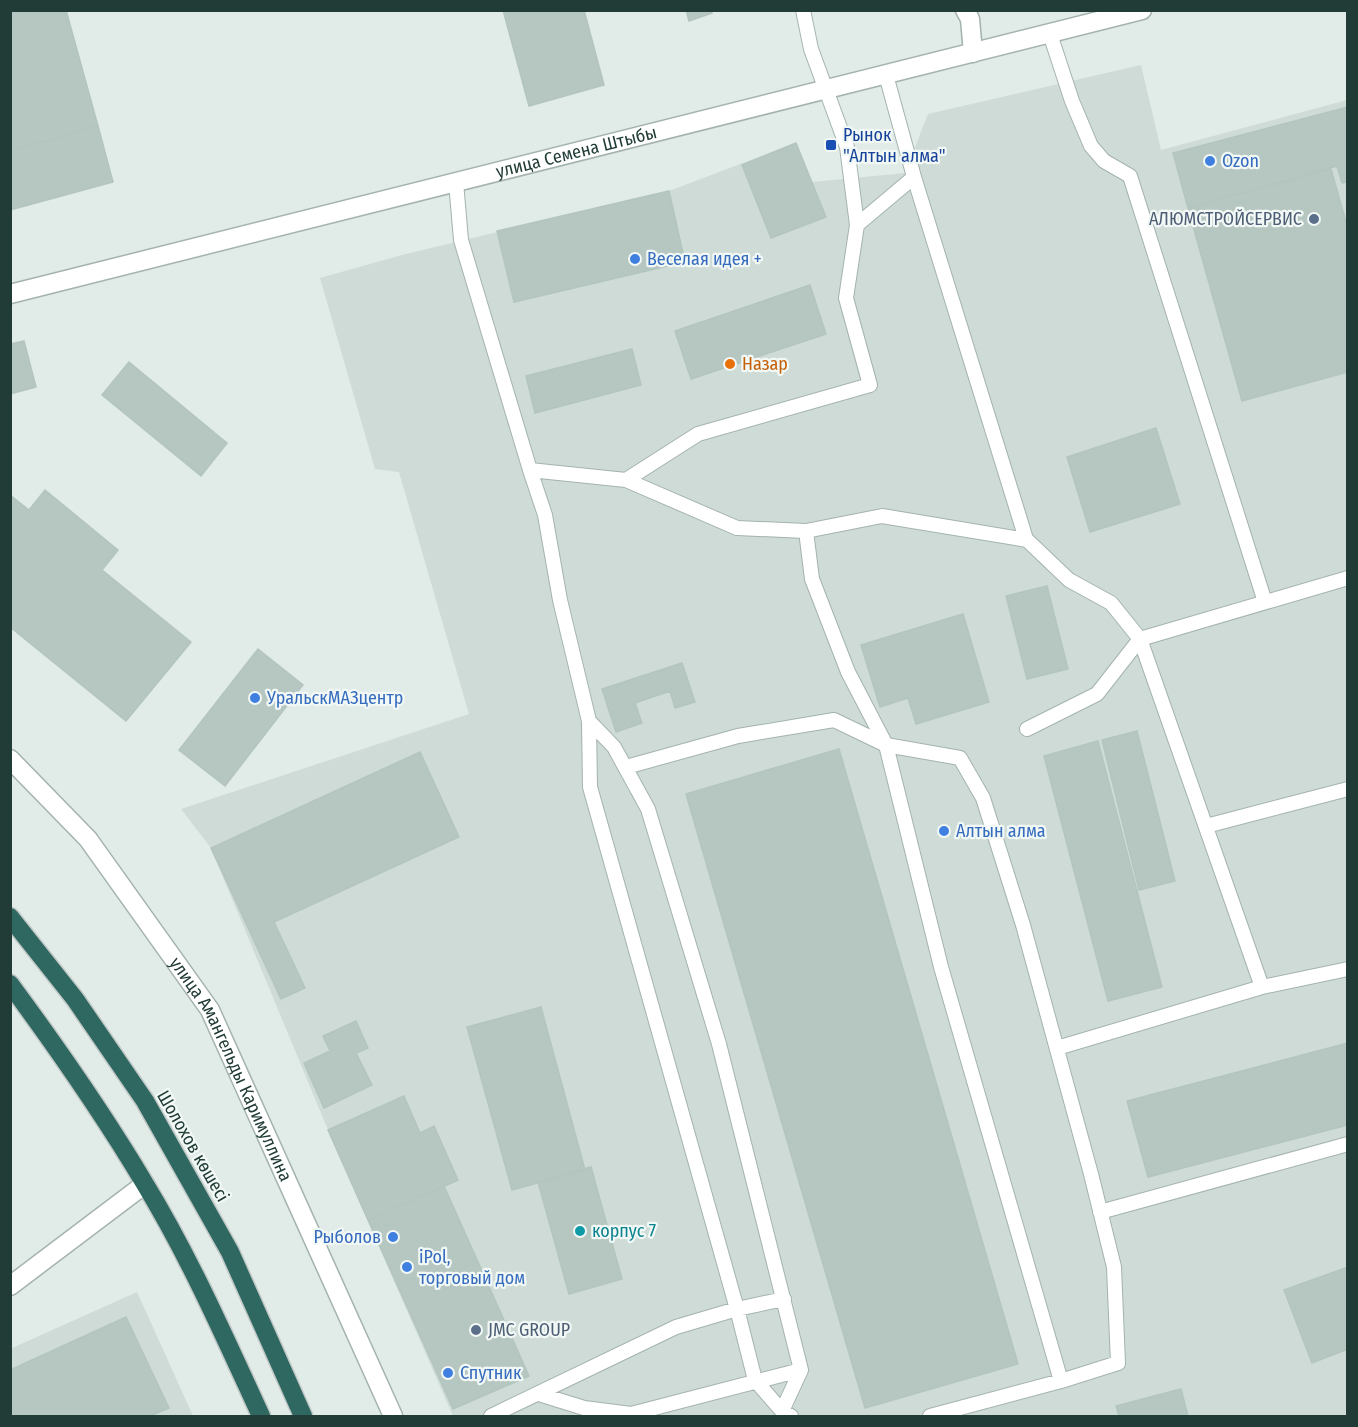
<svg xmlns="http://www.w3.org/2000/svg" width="1358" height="1427" font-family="'Fira Sans Condensed',sans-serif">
<rect width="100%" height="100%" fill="#e1ebe7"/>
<path fill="#cfdbd6" d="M1141,65L1161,150L1347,100V1416H453L328,1130L211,848L181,809L469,714L399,472L375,469L320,278L402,255L669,191L796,143L812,182L905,173L928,114Z
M137,1292L193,1416H11L10,1349Z"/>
<path fill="#b6c6c1" stroke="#b3c5bf" stroke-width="1.5" d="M10,10H66L98,126L10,151Z
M503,10H584L604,85L529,106Z
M686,10H711L712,13L689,21Z
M1348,107V182L1342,183L1337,166L1188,208L1173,153Z
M98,126L113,182L10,210V151Z
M796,143L826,217L771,238L742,165Z
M1331,169L1348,229V372L1242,401L1188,208Z
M669,191L685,262L514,302L497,231Z
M810,285L826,334L691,379L675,331Z
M24,341L36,387L10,394V344Z
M632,349L641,385L535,413L526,376Z
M129,362L227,443L201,476L102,395Z
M1156,428L1180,504L1090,532L1067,457Z
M45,490L118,550L102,570L191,642L126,721L10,627V495L29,510Z
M1047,586L1068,669L1027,679L1006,596Z
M963,614L989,702L916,724L908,698L880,707L861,645Z
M258,649L303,685L225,786L179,750Z
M682,663L695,702L675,708L670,691L635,703L642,723L616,732L602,689Z
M1137,731L1175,881L1139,890L1102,740Z
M1098,741L1162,987L1108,1001L1044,756Z
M839,749L1018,1364L865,1408L686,794Z
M420,752L459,837L274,922L305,988L281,999L211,848Z
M541,1007L585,1170L512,1190L467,1027Z
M356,1021L368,1048L356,1053L372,1085L324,1108L304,1063L330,1051L323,1036Z
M1348,1043V1125L1148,1177L1127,1101Z
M404,1096L420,1133L434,1126L458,1180L368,1220L328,1130Z
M591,1167L622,1279L569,1294L538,1182Z
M444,1186L529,1376L453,1409L368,1220Z
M1348,1267V1349L1312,1363L1284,1290Z
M126,1317L169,1408L150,1416H10V1370Z
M1181,1389L1188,1416H1119L1116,1406Z"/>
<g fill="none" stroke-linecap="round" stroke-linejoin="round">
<defs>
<path id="lane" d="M1050,34L1072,101L1091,146L1104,161L1130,176L1265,602
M886,75L914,177L1026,539L1069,580L1111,603L1140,639L1262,987
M456,182L461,240L530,470
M857,225L914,177
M626,480L737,528L806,531L882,516L1027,540
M806,531L812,579L848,672L886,745L941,967L1061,1381
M589,721L614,747L648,809L719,1044L801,1370L782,1411
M1027,729L1097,694L1140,639L1348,578
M626,767L738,736L834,720L886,745L960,758L983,798L1023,925L1091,1174L1114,1267L1118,1363L1061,1381L930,1416
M1206,826L1348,789
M1057,1048L1262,987L1348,969
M1100,1212L1348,1144
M539,1394L584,1408L631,1414L801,1370
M491,1416L676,1327L737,1309L784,1299
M791,1416L782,1411L755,1380L737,1309L590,787L589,721L560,600L545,515L530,470L626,480L698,434L870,385L846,298L857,225L847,147L811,49L803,10"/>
<g id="street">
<path d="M965,10L970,19L973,53"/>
<path id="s1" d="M10,294L1142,10"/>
<path id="s2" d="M10,759L88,839L210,1010L393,1416"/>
<path d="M10,1286L145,1184"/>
</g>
<path id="highway" d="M10,917L75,999L145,1101L230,1252L303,1416
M10,984C58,1049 104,1115 145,1184C190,1258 225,1338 261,1416"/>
</defs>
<use href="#lane" stroke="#a4b3ae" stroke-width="16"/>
<use href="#street" stroke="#a4b3ae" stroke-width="21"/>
<use href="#highway" stroke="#c1c8c7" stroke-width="21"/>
<use href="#lane" stroke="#fff" stroke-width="14"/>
<use href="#street" stroke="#fff" stroke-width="18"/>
<use href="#highway" stroke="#2e6860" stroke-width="18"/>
</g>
<rect fill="#1a4fb4" stroke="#f1f8f5" stroke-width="2" x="825" y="139" width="12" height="12" rx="3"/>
<g fill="#3f7fe0" stroke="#f1f8f5" stroke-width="2">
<circle cx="1210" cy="161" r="6"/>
<circle cx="635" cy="259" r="6"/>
<circle cx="255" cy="698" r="6"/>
<circle cx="944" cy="831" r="6"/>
<circle cx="393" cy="1237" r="6"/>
<circle cx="407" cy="1267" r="6"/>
<circle cx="448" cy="1373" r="6"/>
</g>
<g fill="#5c6f8a" stroke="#f1f8f5" stroke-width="2">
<circle cx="1314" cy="219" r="6"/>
<circle cx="476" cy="1330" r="6"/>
</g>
<circle fill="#e8710a" stroke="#f1f8f5" stroke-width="2" cx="730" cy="364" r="6"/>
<circle fill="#0f9aa8" stroke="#f1f8f5" stroke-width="2" cx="580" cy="1231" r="6"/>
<g text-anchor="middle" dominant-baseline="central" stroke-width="4.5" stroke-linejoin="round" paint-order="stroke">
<g font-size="18" fill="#164399" stroke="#f1f8f5" text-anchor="start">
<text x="843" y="135">Рынок<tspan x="843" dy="21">"Алтын алма"</tspan></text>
</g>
<g font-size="18" fill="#213c36" stroke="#f1f8f5">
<text stroke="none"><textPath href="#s1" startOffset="584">улица Семена Штыбы</textPath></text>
<text stroke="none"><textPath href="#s2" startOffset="384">улица Амангельды Каримуллина</textPath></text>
<text transform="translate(193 1146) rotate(60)">Шолохов көшесі</text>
</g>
<g font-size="18" fill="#366cbe" stroke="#f1f8f5" text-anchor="start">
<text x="1222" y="161">Ozon</text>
<text x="647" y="259">Веселая идея +</text>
<text x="267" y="698">УральскМАЗцентр</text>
<text x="956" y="831">Алтын алма</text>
<text x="381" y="1237" text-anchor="end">Рыболов</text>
<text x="419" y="1257">iPol,<tspan x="419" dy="21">торговый дом</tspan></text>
<text x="460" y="1373">Спутник</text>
</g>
<g font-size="18" fill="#4e5e75" stroke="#f1f8f5" text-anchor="end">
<text x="1302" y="219">АЛЮМСТРОЙСЕРВИС</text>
<text x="488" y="1330" text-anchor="start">JMC GROUP</text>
</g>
<g font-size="18" fill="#c56008" stroke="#f1f8f5" text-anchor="start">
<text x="742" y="364">Назар</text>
</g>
<g font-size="18" fill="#0d838f" stroke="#f1f8f5" text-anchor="start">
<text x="592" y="1231">корпус 7</text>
</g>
</g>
<rect width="1358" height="1427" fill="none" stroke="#213c36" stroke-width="24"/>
</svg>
